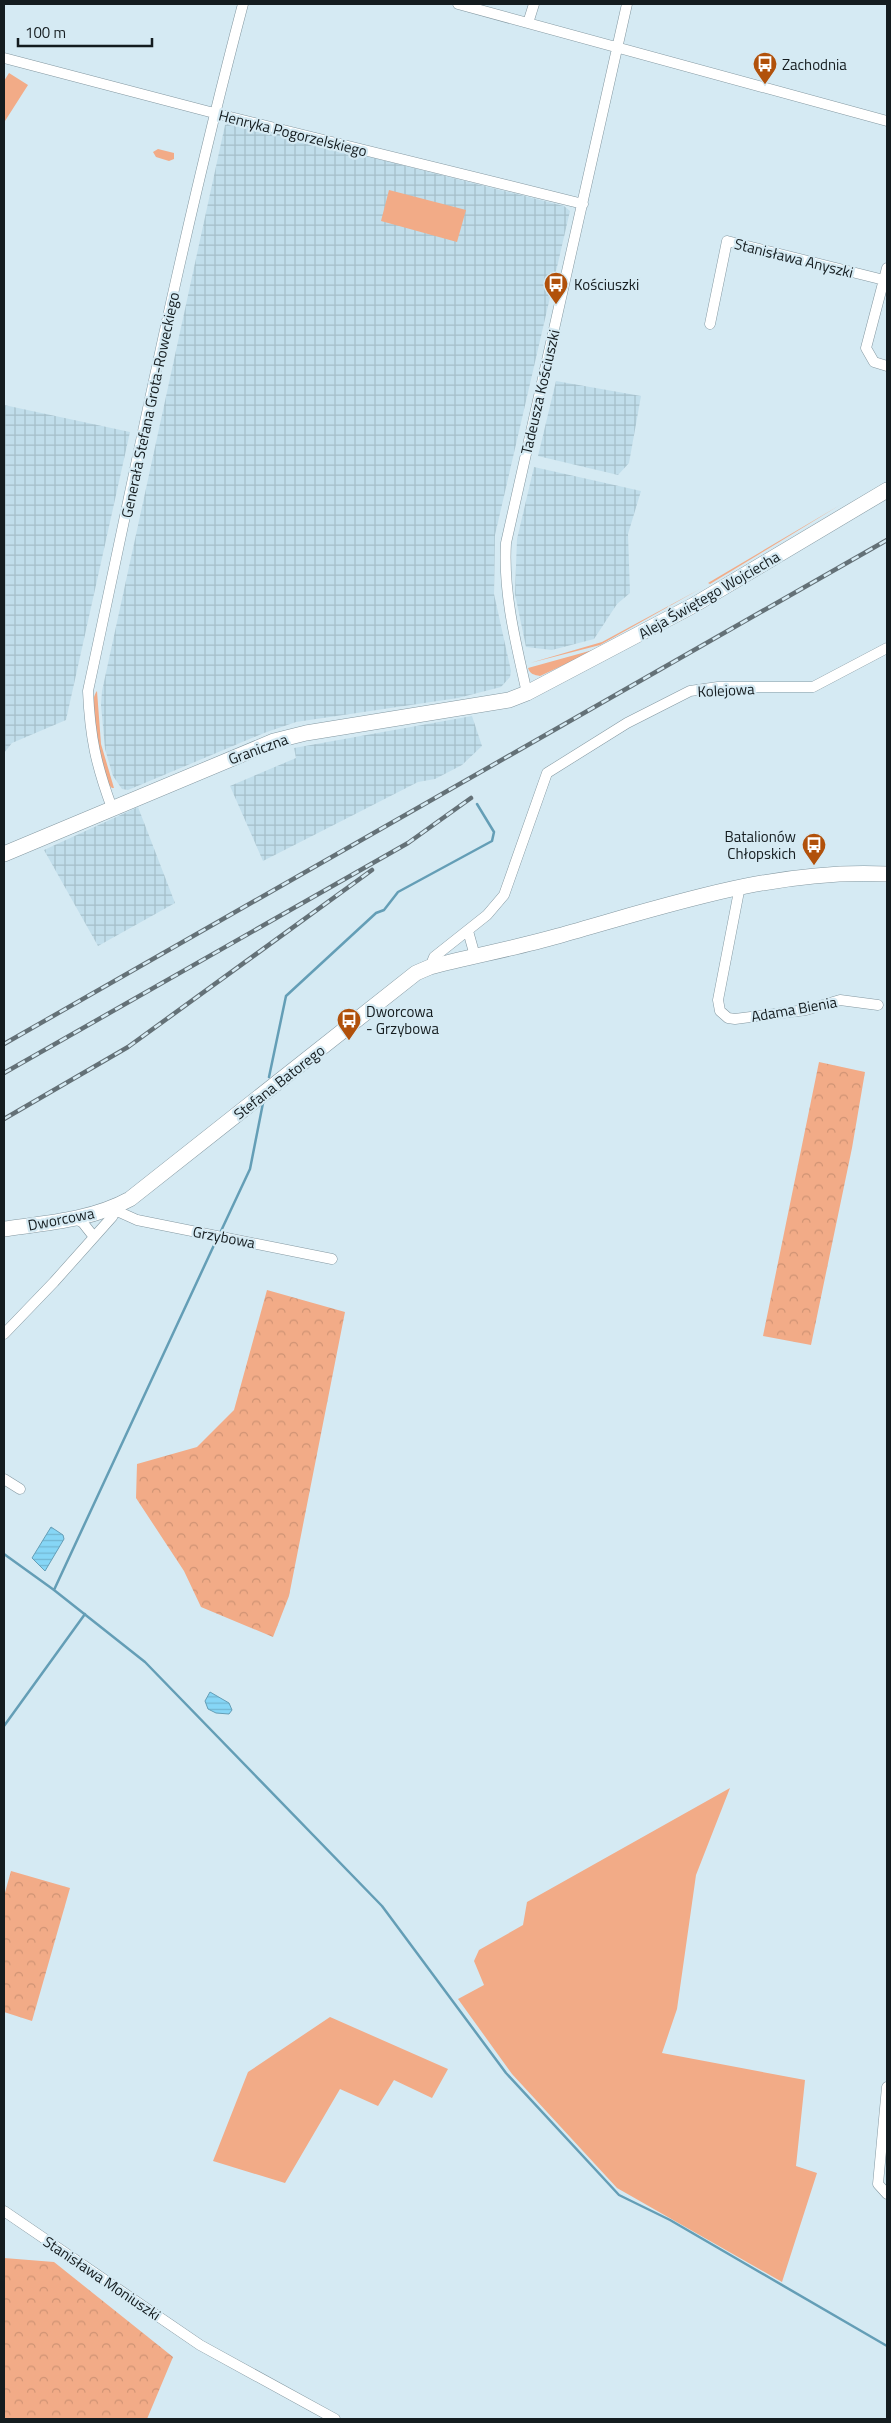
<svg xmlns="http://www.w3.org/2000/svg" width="891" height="2423" font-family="'Titillium Web',sans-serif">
<defs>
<pattern id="industrial-grid" width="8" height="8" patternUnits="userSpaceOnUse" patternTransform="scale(1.25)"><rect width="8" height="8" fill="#c1deeb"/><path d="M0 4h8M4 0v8" fill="none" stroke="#a5bec9"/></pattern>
<pattern id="forest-crowns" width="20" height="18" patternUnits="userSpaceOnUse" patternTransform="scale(1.25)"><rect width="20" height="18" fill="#f2ab87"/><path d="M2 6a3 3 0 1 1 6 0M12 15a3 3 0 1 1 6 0" fill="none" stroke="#cf9374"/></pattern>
<pattern id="water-rules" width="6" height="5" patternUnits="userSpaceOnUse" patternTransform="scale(1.25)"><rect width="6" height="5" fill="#86d6f6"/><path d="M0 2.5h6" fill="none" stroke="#73b7d2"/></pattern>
</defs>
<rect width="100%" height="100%" fill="#d5eaf3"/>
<path fill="url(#industrial-grid)" d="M231,122L564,206L570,211L495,535L494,594L511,671L510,677L501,687L458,698L296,722L264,733L128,790L122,789L113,776L105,749L101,705L102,691L225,125Z
M556,381L641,396L629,463L618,475L538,456Z
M4,405L130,432L66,720L12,743L4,753Z
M534,467L641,491L628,534L630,593L617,604L594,639L552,650L526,647L515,594L517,539Z
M472,716L482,746L462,765L435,779L418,782L263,861L230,786L296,758L294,748Z
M138,807L175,903L98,946L44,850Z"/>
<path fill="#f2ab87" d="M9,73L28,85L5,121L4,81Z
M158,149L174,153V159L169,161L156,157L153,152Z
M389,190L466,210L457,242L381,221Z
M840,505L710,584L708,583Z
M700,589L600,645L530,663L602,642Z
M600,648L540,676C534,675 530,674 528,668Z
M97,691L101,744L114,788H112L109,785C103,766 84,707 97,691Z
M730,1788L696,1875L677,2009L662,2053L805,2080L796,2166L817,2173L782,2282L617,2188L512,2074L458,1999L484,1985L474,1961L479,1950L523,1925L527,1902Z
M330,2017L448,2069L432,2098L394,2080L378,2106L340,2089L285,2183L213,2161L248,2072Z"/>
<path fill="url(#forest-crowns)" d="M819,1062L865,1072L852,1148L811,1345L763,1336Z
M267,1290L345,1312L289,1596L273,1637L201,1607L184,1571L136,1498L137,1464L197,1447L234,1410Z
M11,1871L70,1888L32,2021L4,2012V1896Z
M4,2258L54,2262L173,2357L147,2419H4Z"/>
<path fill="url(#water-rules)" stroke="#649eb6" d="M51,1527L63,1535L64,1539L45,1571L32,1558Z
M210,1692L229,1703L232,1710L229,1714L216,1713L208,1709L205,1701Z"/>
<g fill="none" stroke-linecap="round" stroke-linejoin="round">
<path stroke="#649eb6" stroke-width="2.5" d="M269,1077L286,996L376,913L384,910L398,892L492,841L494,832L477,804
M221,1231L250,1169L263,1103
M215,1243L54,1590L145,1662L382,1906L506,2073L619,2195L670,2220L887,2346
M4,1554L54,1590
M4,1726L85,1614"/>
<defs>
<path id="street" d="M458,4L887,121
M528,23L534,4
M4,58L214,113L583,204
M887,268L866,348L874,362L887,366
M710,324L727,241L884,280
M527,693C516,644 503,593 506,543L627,4
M112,808C96,765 90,737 88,691C137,461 183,231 243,4
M740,886L718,1000L720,1011L728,1018L735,1019L806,1010L840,1000L878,1005
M468,931L475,956
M430,967L434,957L487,915L504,895L547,773L627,723L690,691L718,687H813L887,648
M117,1211L137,1220L332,1259
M74,1218L83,1223L94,1237
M4,1334L54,1282L112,1217L118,1206
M4,1479L20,1489
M887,2087L878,2184L887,2194
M4,2211L200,2345L335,2419"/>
<path id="secondary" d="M4,854L274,741L306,733L509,700L527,693L694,605L887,490
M4,1229C46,1223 92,1220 130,1199L416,973L430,967C472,956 516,948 558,936C666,906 774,868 887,874"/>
</defs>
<use href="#street" stroke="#8498a1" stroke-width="11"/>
<use href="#secondary" stroke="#8498a1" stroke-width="16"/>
<use href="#street" stroke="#fff" stroke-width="10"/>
<use href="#secondary" stroke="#fff" stroke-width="15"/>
<defs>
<path id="rail" d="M4,1044L887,540
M4,1073L408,843L471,798
M4,1119L128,1047L372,870"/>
</defs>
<use href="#rail" stroke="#647177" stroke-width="4.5"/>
<use href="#rail" stroke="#d5eaf3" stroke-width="2.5" stroke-dasharray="8" stroke-linecap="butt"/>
</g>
<defs>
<symbol id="bus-pin" viewBox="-11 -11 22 30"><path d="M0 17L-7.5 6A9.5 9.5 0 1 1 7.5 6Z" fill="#b1510b" stroke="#d5eaf3"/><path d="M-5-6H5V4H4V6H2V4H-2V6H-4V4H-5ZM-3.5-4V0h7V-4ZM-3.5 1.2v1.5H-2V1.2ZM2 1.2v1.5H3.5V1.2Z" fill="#fff"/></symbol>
</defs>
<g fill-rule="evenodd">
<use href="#bus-pin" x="751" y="50" width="28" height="38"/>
<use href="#bus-pin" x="542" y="270" width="28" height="38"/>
<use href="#bus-pin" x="800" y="831" width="28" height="38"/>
<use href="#bus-pin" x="335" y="1006" width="28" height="38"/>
</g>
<g text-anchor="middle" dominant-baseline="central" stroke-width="4.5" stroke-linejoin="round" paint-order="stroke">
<g font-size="15" fill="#141c1f" stroke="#d5eaf3" text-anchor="start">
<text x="782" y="64">Zachodnia</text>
<text x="574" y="284">Kościuszki</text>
<text x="796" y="836" text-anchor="end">Batalionów<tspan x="796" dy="17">Chłopskich</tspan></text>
<text x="366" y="1011">Dworcowa<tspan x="366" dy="17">- Grzybowa</tspan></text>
</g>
<g font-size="15" fill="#141c1f" stroke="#d5eaf3">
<text transform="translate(293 133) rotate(14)">Henryka Pogorzelskiego</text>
<text transform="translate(794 258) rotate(14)">Stanisława Anyszki</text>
<text transform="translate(540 392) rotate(-77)">Tadeusza Kościuszki</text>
<text transform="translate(150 405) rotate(-78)">Generała Stefana Grota-Roweckiego</text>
<text transform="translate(709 595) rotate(-30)">Aleja Świętego Wojciecha</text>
<text transform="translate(726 690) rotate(-3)">Kolejowa</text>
<text transform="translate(258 749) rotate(-20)">Graniczna</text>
<text transform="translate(794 1009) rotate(-10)">Adama Bienia</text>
<text transform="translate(279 1082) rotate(-38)">Stefana Batorego</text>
<text transform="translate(61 1219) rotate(-11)">Dworcowa</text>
<text transform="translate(224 1237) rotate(11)">Grzybowa</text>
<text transform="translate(102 2278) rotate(34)">Stanisława Moniuszki</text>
</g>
</g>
<rect width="891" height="2423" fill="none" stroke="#141c1f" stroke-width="10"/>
<path d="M18 38v8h134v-8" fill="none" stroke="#141c1f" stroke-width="2.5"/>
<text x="25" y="38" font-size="15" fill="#141c1f" stroke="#d5eaf3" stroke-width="4" paint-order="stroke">100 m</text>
</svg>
